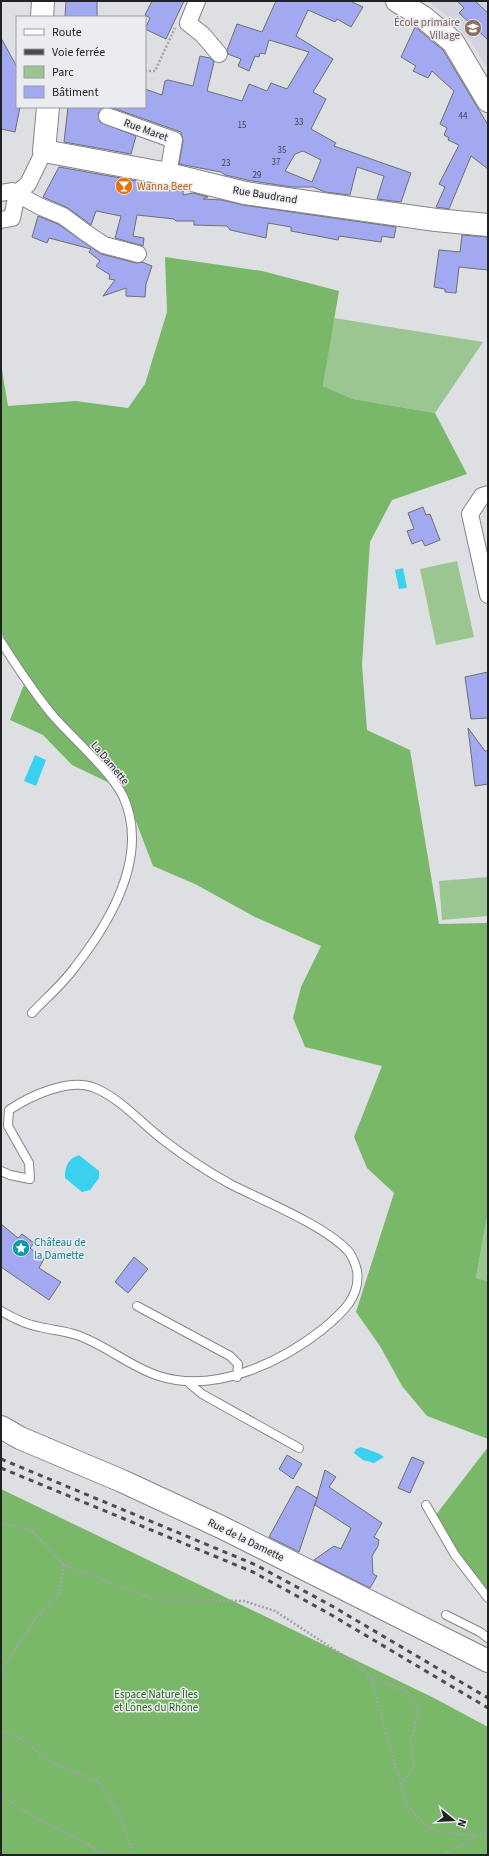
<svg xmlns="http://www.w3.org/2000/svg" width="489" height="1856" font-family="'Source Sans 3',sans-serif">
<rect width="100%" height="100%" fill="#dedfe3"/>
<path fill="#d1d3df" d="M428,1H488V70L470,40L447,16Z"/>
<path fill="#9bc691" d="M334,318L483,342L435,413L353,399L323,386Z
M457,561L474,637L436,645L420,569Z
M488,877V916L442,920L439,881Z
M488,1211V1281L476,1278Z"/>
<path fill="#78b868" d="M165,257L262,271L339,291L323,386L353,399L435,413L467,474L392,500L370,542L362,665L367,730L410,750L439,924L488,923V1211L476,1278L488,1281V1439L427,1416L402,1386L380,1346L356,1312L394,1193L367,1168L354,1137L382,1066L305,1047L293,1018L301,987L321,946L255,917L195,884L153,866L124,790L72,765L43,735L10,720L27,677L1,633V364L8,406L76,401L128,408L145,384L167,312Z
M488,1447V1592L471,1572L435,1516Z
M1,1489L434,1698L488,1727V1855H1Z"/>
<path fill="#3ad1f1" d="M403,568L407,588L399,589L395,570Z
M35,755L46,760L36,786L24,781Z
M79,1155L99,1171V1178L90,1190L82,1192L65,1178C65,1167 67,1159 79,1155Z
M361,1447L380,1454L384,1457L374,1463L363,1460L354,1453L356,1449Z"/>
<path fill="#a3a9f1" stroke="#6e6e72" fill-rule="evenodd" d="M66,1H97V17H65Z
M152,1H184L166,39L145,29L150,18L145,15Z
M276,1H350L363,7L351,27L337,19L335,22L308,10L296,36L333,59L313,92L326,99L311,129L336,143L334,146L411,173L401,202L377,199L384,176L357,167L350,195L325,192L313,187H292L252,181L225,175L221,172L179,164L183,141L181,132L110,107H145V89L162,95L165,81L168,80L193,86L200,56L210,58L214,62L207,91L242,101L249,84L267,91L271,83L287,89L309,52L269,40L265,54L260,53L259,57L255,56L249,71L238,66L241,59L228,54L227,50L237,24L262,32ZM303,151L321,160L312,182L285,171L295,154Z
M457,1H475L488,13V40L459,13L464,8Z
M415,27L443,50L488,125V169L471,156L449,209L436,207L445,187L439,184L459,145L448,140L449,138L444,135L447,128L440,124L454,91L432,71L428,78L413,71L416,66L401,57Z
M1,38L17,67V107H20L15,132L1,129Z
M68,107H104L98,113L100,122L136,136L131,154L64,142Z
M59,167L154,184V186L167,188V190L183,191V195L193,193L208,197L203,199L222,200L243,205L396,227L394,238L382,236L381,242L339,236L338,240L291,231V227L268,223L266,238L230,230L227,226L194,225V221H176L174,219L137,215L133,236L144,238L143,246L115,238L121,216L96,211L91,225L68,208L43,197Z
M38,216L58,224L101,254L136,263L142,262L152,266L146,284L145,297L126,296V288L103,296L115,280L109,279L110,275L96,266L100,261L89,252L91,249L49,238L47,243L32,237Z
M462,235L488,237V270L459,267L456,293L445,292V289L434,287L439,250L460,252Z
M423,507L426,515L430,514L440,540L425,546L422,540L412,544L407,531L414,529L408,513Z
M488,672V718L471,719L465,677Z
M468,728L485,751H488V784L475,786Z
M1,1224L18,1238L22,1234L34,1243L30,1248L44,1259L39,1268L61,1282L49,1300L1,1267Z
M134,1257L148,1269L128,1293L115,1282Z
M287,1455L302,1464L293,1479L279,1469Z
M412,1457L424,1462L410,1493L398,1488Z
M325,1470L336,1477L329,1487L382,1523L374,1537L379,1540L378,1546L372,1556L373,1574L377,1576L370,1588L314,1560L334,1546L341,1549L351,1528L315,1505Z
M297,1486L317,1498L299,1552L269,1537Z"/>
<g fill="none" stroke-linecap="round" stroke-linejoin="round">
<defs>
<path id="lane" d="M1,642C18,668 35,695 55,718C74,739 111,772 123,796C150,855 111,921 75,967C63,984 46,998 32,1013
M1,1171L10,1175L30,1179L29,1163L8,1126L9,1110C30,1096 70,1077 95,1088C121,1099 140,1122 162,1139C184,1156 208,1172 232,1185C264,1201 326,1226 349,1252C352,1256 356,1265 357,1271C361,1297 341,1314 323,1329C280,1363 214,1394 159,1376C130,1367 106,1345 77,1335C65,1331 52,1330 40,1327C27,1325 13,1318 1,1311
M137,1306L230,1356L238,1364L237,1377
M189,1383L202,1394L299,1448
M426,1505L455,1555L488,1598
M446,1615L480,1632L488,1638"/>
<path id="street" d="M197,1L188,23L203,35L219,54
M107,116L174,140L168,174
M1,193L12,191L39,206L63,216L86,233L104,245L138,254
M1,220L12,218L17,193L28,184L44,151
M488,494L482,496L470,514L488,595"/>
<path id="secondary" d="M397,1L423,17L453,42L488,101
M42,17L43,1
M48,107L44,151L168,174L245,193L436,220L488,225
M1,1427L20,1438L122,1481L221,1527L488,1661"/>
</defs>
<use href="#lane" stroke="#848589" stroke-width="10"/>
<use href="#street" stroke="#848589" stroke-width="18"/>
<use href="#secondary" stroke="#848589" stroke-width="24"/>
<path stroke="#a1a2a5" stroke-width="2.5" stroke-dasharray="2 2" stroke-linecap="butt" d="M145,71H155L175,28
M1,1523L32,1531L64,1565L157,1600L244,1601L275,1611L358,1665L371,1677L406,1691L419,1709L411,1740L413,1767L402,1784
M1,1671L36,1618L59,1594L64,1565
M371,1678L406,1804L425,1824L437,1831L477,1836L488,1832
M1,1732L17,1736L50,1761L100,1783L123,1823L134,1855
M1,1796L36,1818L91,1846L103,1855
M442,1855L477,1836"/>
<use href="#lane" stroke="#fff" stroke-width="8"/>
<use href="#street" stroke="#fff" stroke-width="16"/>
<use href="#secondary" stroke="#fff" stroke-width="22"/>
<path stroke="#4b4c4e" stroke-width="3" stroke-dasharray="5 5" stroke-linecap="butt" d="M1,1459L256,1565L332,1606L488,1698
M1,1468L253,1572L328,1613L488,1708"/>
</g>
<defs>
<symbol id="school-disc" viewBox="-11 -11 22 22"><circle r="9.5" fill="#8d6e63" stroke="#ebecf1"/><path d="M0-5L7-2L0 1L-7-2ZM-4 1L0 2.5L4 1V4Q0 6-4 4Z" fill="#fff"/></symbol>
<symbol id="bar-disc" viewBox="-11 -11 22 22"><circle r="9.5" fill="#e8710a" stroke="#ebecf1"/><path d="M-6-5H6L.8 .8V4.5H3.5V6h-7V4.5H-.8V.8Z" fill="#fff"/></symbol>
<symbol id="sight-disc" viewBox="-11 -11 22 22"><circle r="9.5" fill="#0f9aa8" stroke="#ebecf1"/><path d="M0-6L1.8-2.2L6-1.7L2.9 1.2L3.7 5.4L0 3.3L-3.7 5.4L-2.9 1.2L-6-1.7L-1.8-2.2Z" fill="#fff"/></symbol>
</defs>
<g fill-rule="evenodd">
<use href="#school-disc" x="463" y="18" width="20" height="20"/>
<use href="#bar-disc" x="114" y="176" width="20" height="20"/>
<use href="#sight-disc" x="11" y="1238" width="20" height="20"/>
</g>
<g text-anchor="middle" dominant-baseline="central" stroke-width="3" stroke-linejoin="round" paint-order="stroke">
<g font-size="9" fill="#414356">
<text x="463" y="116">44</text>
<text x="299" y="122">33</text>
<text x="242" y="125">15</text>
<text x="282" y="150">35</text>
<text x="276" y="162">37</text>
<text x="226" y="163">23</text>
<text x="257" y="175">29</text>
</g>
<g font-size="11" fill="#785e54" stroke="#ebecf1" text-anchor="end">
<text x="460" y="22">École primaire<tspan x="460" dy="13">Village</tspan></text>
</g>
<g font-size="11" fill="#202122" stroke="#ebecf1">
<text transform="translate(146 130) rotate(20)">Rue Maret</text>
<text transform="translate(265 195) rotate(9)">Rue Baudrand</text>
<text transform="translate(110 763) rotate(50)">La Damette</text>
<text transform="translate(246 1540) rotate(26)">Rue de la Damette</text>
</g>
<g font-size="11" fill="#c56008" stroke="#ebecf1" text-anchor="start">
<text x="137" y="186">Wanna Beer</text>
</g>
<g font-size="11" fill="#0d838f" stroke="#ebecf1" text-anchor="start">
<text x="34" y="1242">Château de<tspan x="34" dy="13">la Damette</tspan></text>
</g>
<g font-size="11" fill="#256212" stroke="#ebecf1">
<text x="156" y="1694">Espace Nature Îles<tspan x="156" dy="13">et Lônes du Rhône</tspan></text>
</g>
</g>
<rect width="489" height="1856" fill="none" stroke="#202122" stroke-width="4"/>
<rect x="16" y="16" width="130" height="92" fill="#ebecf1" stroke="#9a9b9e"/>
<rect x="24" y="29" width="20" height="6" fill="#ffffff" stroke="#9a9b9e"/>
<text x="52" y="36" font-size="12" fill="#202122">Route</text>
<rect x="24" y="49" width="20" height="6" fill="#4b4c4e" stroke="#9a9b9e"/>
<text x="52" y="56" font-size="12" fill="#202122">Voie ferrée</text>
<rect x="24" y="66" width="20" height="12" fill="#9bc691" stroke="#9a9b9e"/>
<text x="52" y="76" font-size="12" fill="#202122">Parc</text>
<rect x="24" y="86" width="20" height="12" fill="#a3a9f1" stroke="#9a9b9e"/>
<text x="52" y="96" font-size="12" fill="#202122">Bâtiment</text>
<g transform="translate(453 1820) rotate(108)" stroke="#ebecf1" stroke-width="3" paint-order="stroke">
<path d="M0-3L7 15L0 10L-7 15Z" fill="#202122"/>
<text y="-6" font-size="11" font-weight="bold" text-anchor="middle" fill="#202122">N</text>
</g>
</svg>
